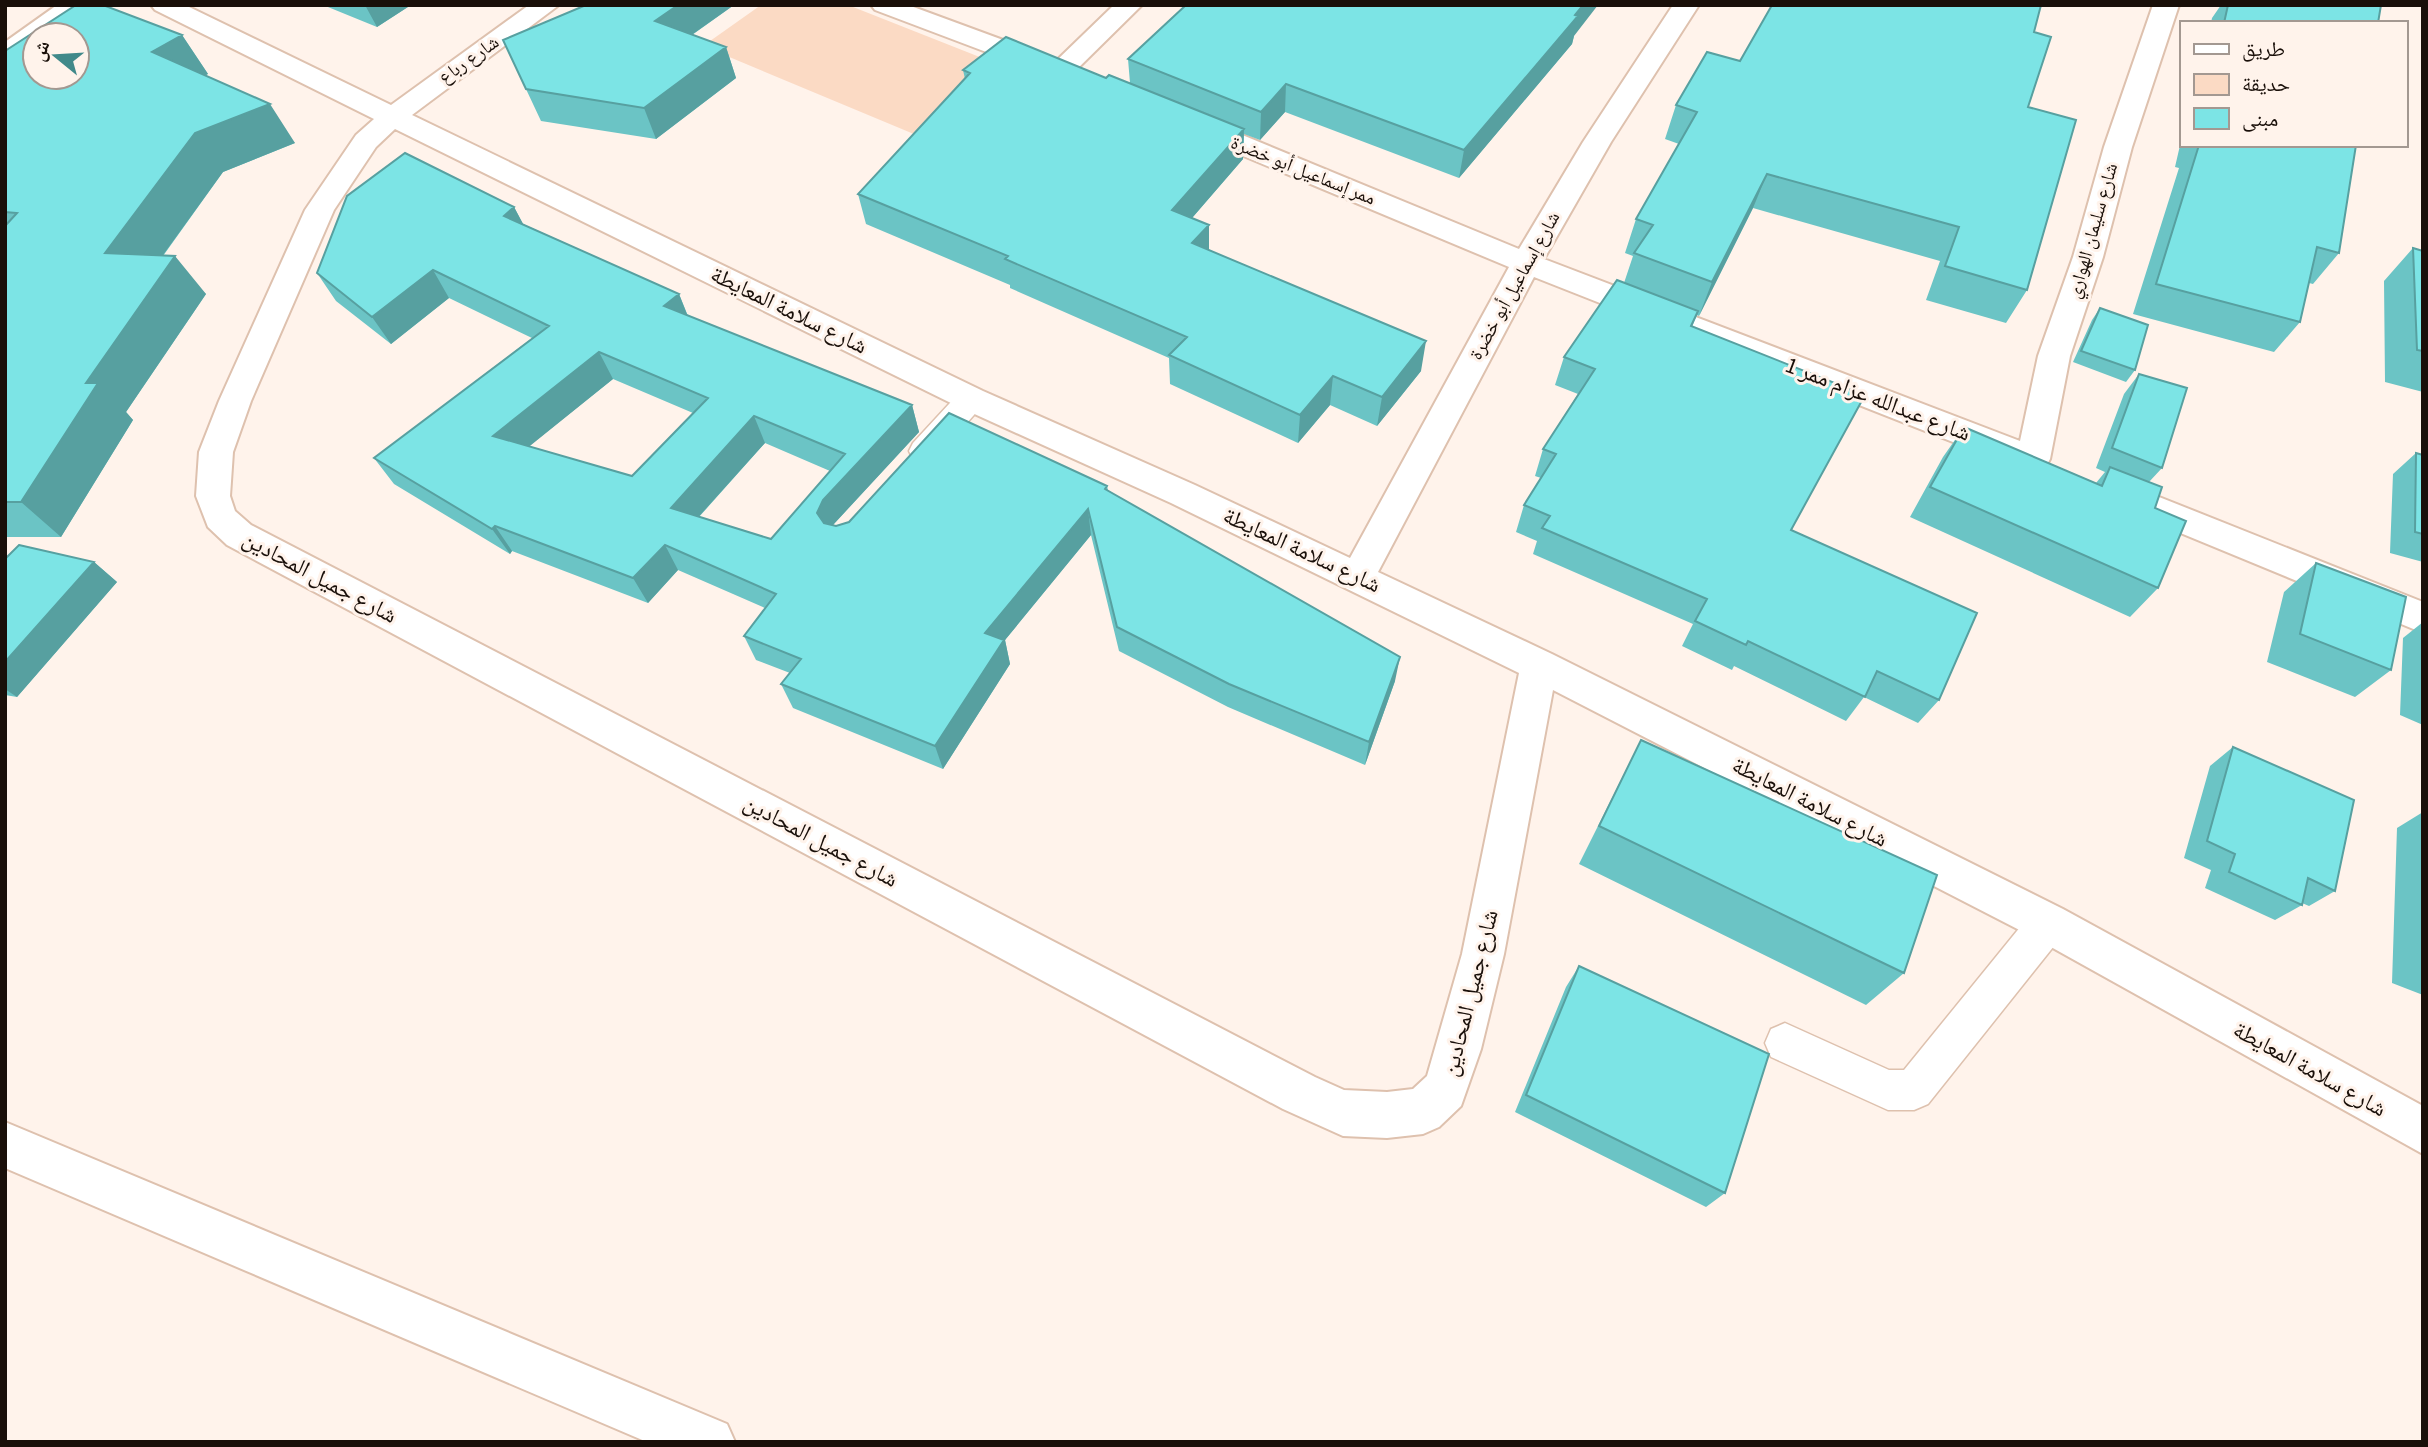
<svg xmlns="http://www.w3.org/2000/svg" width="2428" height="1447" font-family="'Source Sans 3','Noto Naskh Arabic',sans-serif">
<rect width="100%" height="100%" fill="#fff3eb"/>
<path fill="#fbdac4" d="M761,5H848L1005,67L921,137L703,46Z"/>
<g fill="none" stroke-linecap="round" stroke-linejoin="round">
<defs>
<path id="service" d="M971,388L981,391L986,399L981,407L935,459L924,462L913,459L909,451L913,443L961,391Z
M2048,905L2062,910L2067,923L2062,936L1928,1104L1914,1110H1888L1771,1057L1765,1043L1771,1029L1785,1023L1889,1070H1904L2034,910Z"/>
<path id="minor" d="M151,5H185L391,105L529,5H559L412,115L983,391L1195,485L1350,558L1509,267L1186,132L1182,126L1186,120L1196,118L1206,120L1519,249L1583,142L1673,5H1699L1611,142L1544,259L2020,441L2038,356L2073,257L2104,147L2153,5H2179L2132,147L2103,257L2070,356L2050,459L2045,468L2033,472L2021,468L2017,460L2008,462L1996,459L1534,277L1378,572L1552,654L2063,909L2423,1106V1154L2033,937L1553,690L1504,954L1481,1049L1461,1106L1439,1127L1423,1134L1387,1138L1343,1136L1283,1109L227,545L208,527L196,496L199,452L219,401L305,210L356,135L374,119L155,10ZM395,129L959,407L1171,503L1519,673L1462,954L1427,1076L1413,1089L1387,1092L1344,1090L1315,1077L251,525L235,511L230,496L233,452L251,401L334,210L376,147Z
M871,5H908L1052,58L1055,62L1114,5H1142L1069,77L1060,79L1051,77L1047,71L1034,70L875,10Z
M2139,489L2423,602V633L2127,511L2122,502L2127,493Z
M5,1122L727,1424L735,1442H647L5,1168Z"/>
<path id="secondary" d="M57,5H87L49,35H35V45L14,60L5,62V42Z"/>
</defs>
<use href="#service" stroke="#dec1ae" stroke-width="3"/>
<use href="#minor" stroke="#dec1ae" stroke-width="4"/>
<use href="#secondary" stroke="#dec1ae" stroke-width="4"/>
<use href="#service" fill="#fff" fill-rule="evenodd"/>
<use href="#minor" fill="#fff" fill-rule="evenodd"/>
<use href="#secondary" fill="#fff" fill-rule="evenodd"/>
</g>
<path fill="#6bc4c5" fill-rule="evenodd" d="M323,5H411L377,27Z
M734,5L692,35L726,47L736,78L656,139L541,121L503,40Z
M2221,5H2381L2378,23H2211L2212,18Z
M2034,32L2028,107L2027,290L2006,323L1926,300L1940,261L1753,208L1699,316L1697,315L1692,327L1791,530L1939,700L1918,723L1864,697L1846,721L1734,666L1732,670L1682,646L1693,624L1533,554L1537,541L1516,532L1524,505L1541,478L1535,476L1543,449L1578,394L1555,385L1564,357L1624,283L1633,256L1625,253L1636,219L1679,144L1665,139L1676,105L1740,61Z
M182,35L208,74L205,75L295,143L223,172L163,256L206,294L126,412L133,420L61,537H5V51Z
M1574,36L1572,44L1459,178L1285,112L1260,140L1244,134L1243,159L1192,218L1209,250L1421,371L1377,426L1330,405L1298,443L1170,384L1169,358L1010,288V285L866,224L858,194L965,79L963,70L1106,78L1130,83L1128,59Z
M2181,141V145H2356L2339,253L2313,284L2309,283L2300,322L2274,352L2133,314L2179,168L2175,167Z
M514,207L523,224L679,294L688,316L912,405L919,432L833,525L836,526L1107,486L1108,490L1395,681L1365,765L1228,707L1119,651L1091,535L1005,640L1010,664L943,769L793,708L781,684L790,673L756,660L744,636L765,608L678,570L648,603L512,551L510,554L394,484L374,458L532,338L449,298L391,344L336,301L317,273ZM613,379L693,413L632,476L529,446ZM765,443L830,471L771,539L699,517Z
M2413,248L2423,251V392L2385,382L2384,281Z
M2100,308L2135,370L2126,382L2073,362L2092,320Z
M2139,374L2162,468L2149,482L2155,508L2158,588L2130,617L1910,517L1943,457L1964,427L2096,483L2105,472L2096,468L2124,394Z
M2416,453L2423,455V562L2390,553L2393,474Z
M5,559L94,562L117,582L17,697L5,695Z
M2316,563L2391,670L2355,697L2267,662L2284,592Z
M2423,622V725L2400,715L2403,638Z
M1641,740L1904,973L1866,1005L1579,864Z
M2233,747L2335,891L2309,906L2302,903V905L2275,920L2205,888L2211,870L2184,858L2210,766Z
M2423,812V995L2392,983L2397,828Z
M1579,966L1725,1193L1706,1207L1515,1112L1566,987Z"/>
<path fill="#57a0a0" d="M365,5H411L377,27Z
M678,5H734L666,53L655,21Z
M1583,5H1598L1574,36L1572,44L1459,178L1464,150Z
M182,35L208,74L179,90L152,52Z
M726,47L736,78L656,139L644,108Z
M1286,84L1285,112L1260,140L1261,112Z
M270,104L295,143L223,172L137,291L105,253L195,133Z
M1244,129L1243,159L1173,240L1172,210Z
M1767,174L1753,208L1699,316L1712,282Z
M514,207L529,235L504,216Z
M1209,225V255L1192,243Z
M175,256L206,294L126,412L133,420L61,537L21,502L86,383Z
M433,270L449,298L391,344L372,317Z
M679,294L690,322L664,306Z
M1426,341L1421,371L1377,426L1382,397Z
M599,352L613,379L510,462L493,436Z
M1333,376L1330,405L1298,443L1300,415Z
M912,405L919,432L832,526L827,538L817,513L823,500Z
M754,416L765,443L684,533L671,508Z
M1088,509L1091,535L1005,640L1010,664L943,769L935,746L985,633Z
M495,526L512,551L510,554L492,529Z
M665,545L678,570L648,603L633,578Z
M94,562L117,582L17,697L5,689V662Z
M1400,657L1395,681L1365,765L1369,742Z"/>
<path fill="#7ce4e5" stroke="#57a0a0" stroke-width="2" fill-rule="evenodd" d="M76,5H103L182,35L152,52L270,104L195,133L105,253L175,256L86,383H98L21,502H5V226L17,213L5,212V51ZM35,35H77V77H35Z
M586,5H678L655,21L726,47L644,108L526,89L503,40Z
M1186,5H1583L1575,15L1578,16L1464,150L1286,84L1261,112L1128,59Z
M1772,5H2041L2034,32L2051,37L2028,107L2076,120L2027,290L1945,266L1959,227L1767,174L1712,282L1634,253L1653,225L1636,219L1697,112L1676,105L1707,52L1740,61Z
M2228,5H2381L2378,23H2224Z
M1006,37L1106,78L1109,75L1244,129L1172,210L1209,225L1192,243L1426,341L1382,397L1333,376L1300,415L1169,355L1187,337L1005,259L1008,256L858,194L970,73L963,70Z
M2199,145H2356L2339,253L2317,247L2300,322L2156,284Z
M405,153L514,207L504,216L679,294L664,306L912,405L823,500L817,513L824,523L836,526L849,522L949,413L1107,486L1105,489L1400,657L1369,742L1229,684L1117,627L1088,509L985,633L1004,640L935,746L781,684L801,659L744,636L776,594L665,545L633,578L495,526L492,529L374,458L549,326L433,270L372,317L317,273L347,196ZM599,352L708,398L632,476L493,436ZM754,416L845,454L771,539L671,508Z
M2413,248L2423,251V351L2417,350Z
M1617,280L1698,311L1691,326L1865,395L1791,530L1977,613L1939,700L1877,671L1865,697L1748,641L1746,645L1695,621L1707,599L1542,528L1550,516L1524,505L1556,454L1543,449L1595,369L1564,357Z
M2100,308L2148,325L2135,370L2081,351Z
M2139,374L2187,388L2162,468L2112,448Z
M1964,427L2102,486L2110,467L2162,487L2155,508L2186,521L2158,588L1930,487Z
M2416,453L2423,455V534L2415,532Z
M19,545L94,562L5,662V559Z
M2316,563L2406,597L2391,670L2300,634Z
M1641,740L1937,875L1904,973L1599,826Z
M2233,747L2354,800L2335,891L2308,878L2302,905L2229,872L2235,854L2207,841Z
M1579,966L1769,1054L1725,1193L1526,1095Z"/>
<g text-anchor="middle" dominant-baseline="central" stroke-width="6" stroke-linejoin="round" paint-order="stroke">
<g font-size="19" fill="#190f09" stroke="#fff3eb">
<text transform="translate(469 60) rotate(-35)">شارع رباع</text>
<text transform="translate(1303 171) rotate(22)">ممر إسماعيل أبو خضرة</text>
<text transform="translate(2093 231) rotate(-74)">شارع سليمان الهواري</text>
<text transform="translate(1515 286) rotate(-61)">شارع إسماعيل أبو خضرة</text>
</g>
<g font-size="23" fill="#190f09" stroke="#fff3eb">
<text transform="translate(789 310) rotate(26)">شارع سلامة المعايطة</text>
<text transform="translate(1878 399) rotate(21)">شارع عبدالله عزام ممر 1</text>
<text transform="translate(1302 550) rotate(25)">شارع سلامة المعايطة</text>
<text transform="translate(320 577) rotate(28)">شارع جميل المحادين</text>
<text transform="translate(1810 802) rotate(27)">شارع سلامة المعايطة</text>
<text transform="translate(821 841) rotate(28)">شارع جميل المحادين</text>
<text transform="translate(1470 993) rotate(-76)">شارع جميل المحادين</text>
<text transform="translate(2310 1069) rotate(29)">شارع سلامة المعايطة</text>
</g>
</g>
<rect width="2428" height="1447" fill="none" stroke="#190f09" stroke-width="14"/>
<rect x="2180" y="21" width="228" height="126" fill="#fff3eb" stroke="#a39891" stroke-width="2"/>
<rect x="2194" y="44" width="35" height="10" fill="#ffffff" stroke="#a39891" stroke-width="2"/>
<text x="2242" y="56" font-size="21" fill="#190f09">طريق</text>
<rect x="2194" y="74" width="35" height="21" fill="#fbdac4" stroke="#a39891" stroke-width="2"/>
<text x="2242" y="91" font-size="21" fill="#190f09">حديقة</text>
<rect x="2194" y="108" width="35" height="21" fill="#7ce4e5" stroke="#a39891" stroke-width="2"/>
<text x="2242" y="126" font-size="21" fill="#190f09">مبنى</text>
<g transform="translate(56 56) rotate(288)"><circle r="33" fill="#fff3eb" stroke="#a39891" stroke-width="2"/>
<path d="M0-5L12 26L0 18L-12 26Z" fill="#41898a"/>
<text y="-10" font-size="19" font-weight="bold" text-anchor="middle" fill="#190f09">ش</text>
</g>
</svg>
